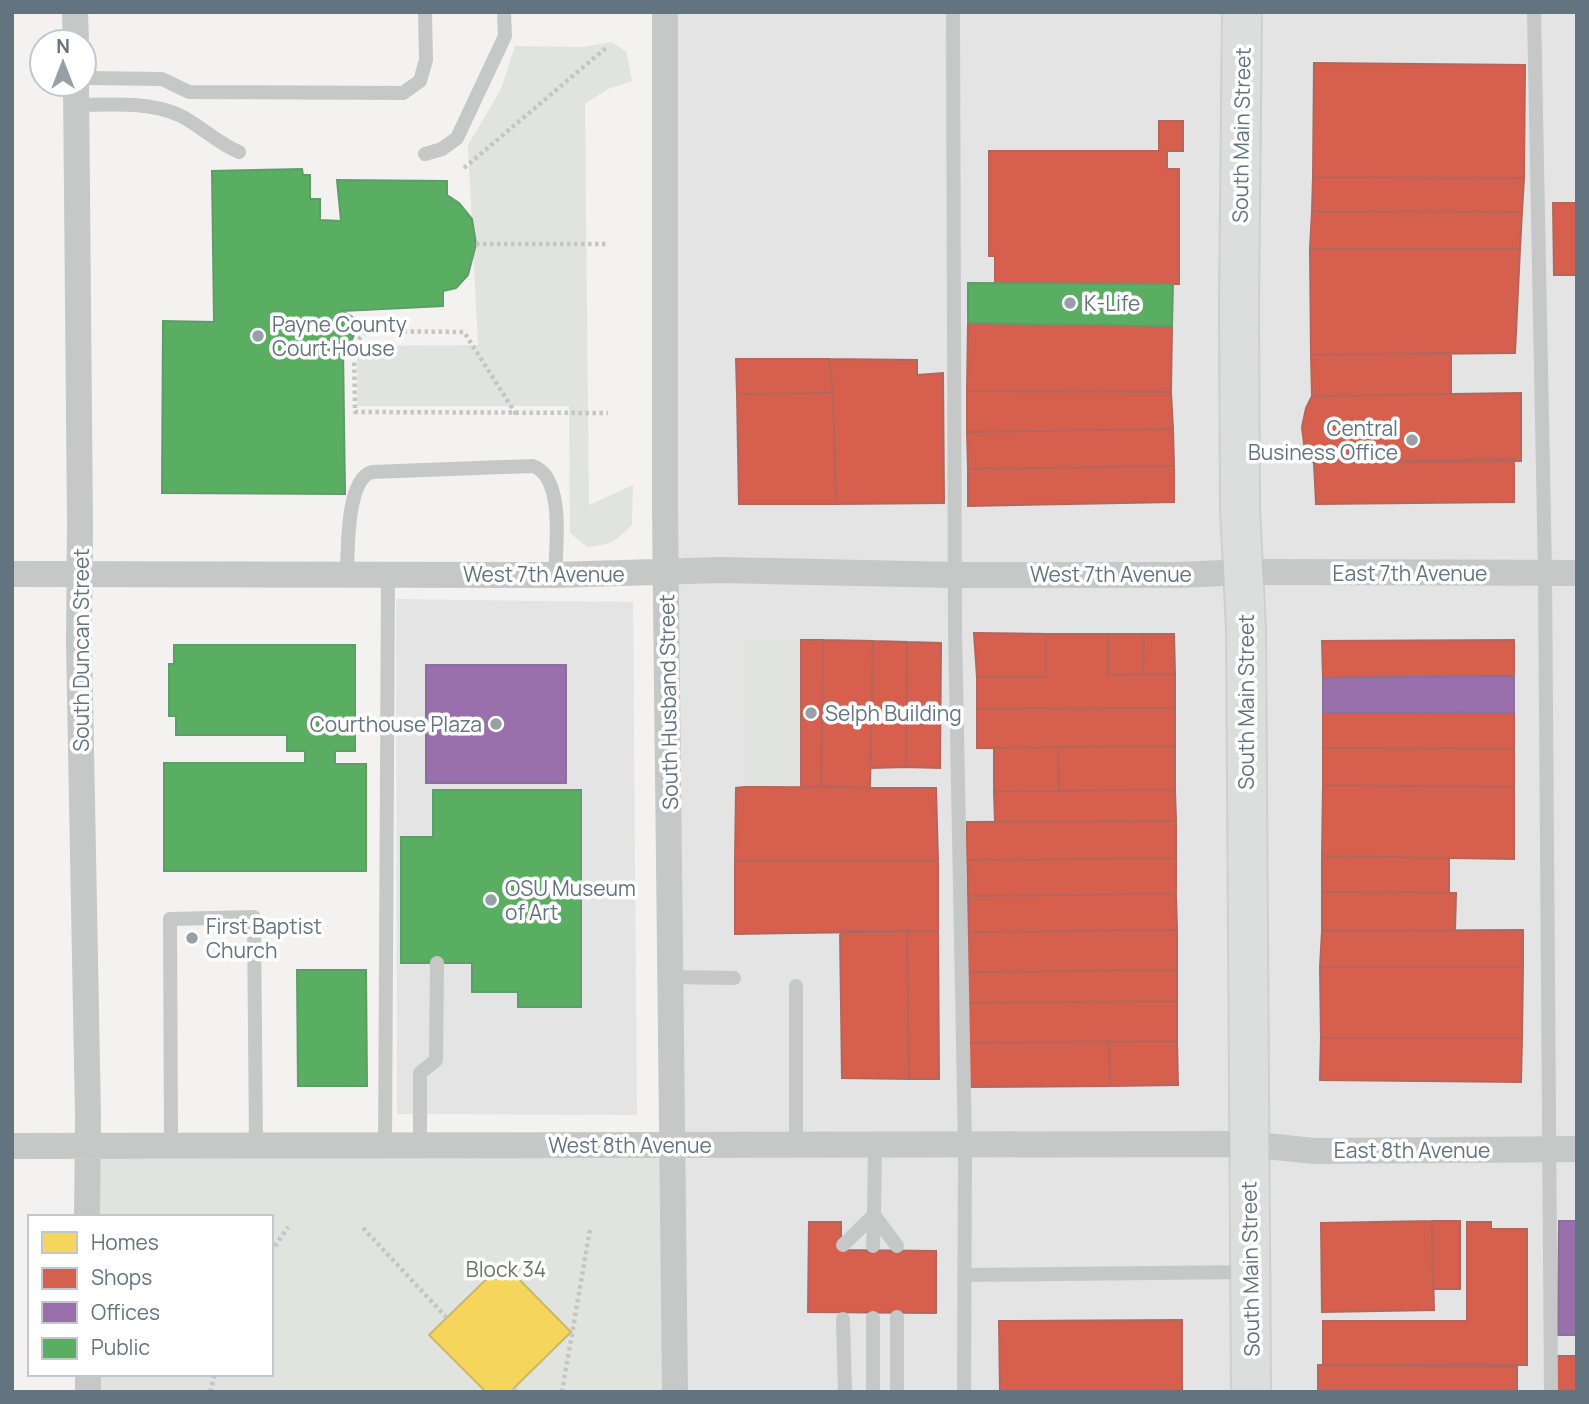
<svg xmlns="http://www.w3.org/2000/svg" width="1589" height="1404" font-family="Manrope,sans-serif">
<rect width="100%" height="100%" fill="#f3f2f0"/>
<path fill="#e3e4e3" d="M657,12H1577V1392H669Z
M396,599L633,602L637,1115L397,1114Z"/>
<path fill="#e1e4de" d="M611,42L626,51L632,81L608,89L585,104L589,505L633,485L632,525C616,541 611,545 587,547L570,533L569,406H357V346L478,345L468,145L501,89L515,46L584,47Z
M744,640H801V787H745Z
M90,1148H671V1392H92V1374H271V1217H91Z"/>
<path fill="#f6d55c" stroke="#cab867" stroke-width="2" d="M503,1263L571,1332L510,1392H486L429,1335Z"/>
<path fill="#d6604d" stroke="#b4665c" stroke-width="2" d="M1314,63L1525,65L1524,178L1313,177Z
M1159,121H1183V151H1167V169H1179V284H995V256H989V151H1159Z
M1313,177L1524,178L1522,212L1312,211Z
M1553,203H1577V275H1554Z
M1312,211L1522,212L1520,249H1310Z
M1310,249H1520L1515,353L1311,355Z
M968,323L1172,326L1171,392L967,391Z
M1451,353V394L1312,396L1311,355Z
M736,359H829L833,393L737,394Z
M829,359L917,360V375L943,373L944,503L836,504L833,393Z
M967,391L1171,392L1173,429L967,432Z
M833,393L836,504H739L737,394Z
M1521,393V461L1314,463L1305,452L1302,427L1306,408L1312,396Z
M1173,429L1174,466L968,469L967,432Z
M1514,459V502L1316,504L1314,463Z
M1174,466V502L968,506V469Z
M974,633L1046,634V677H977Z
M1046,634H1108V675L1175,674V708L977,709V677H1046Z
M1108,634H1144L1143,674L1108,675Z
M1144,634H1174L1175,674H1143Z
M801,640H823L821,786L801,787Z
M823,640L873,641L870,788L821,786Z
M1514,640V676L1323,678L1322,641Z
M873,641L907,642L906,767L870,768Z
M907,642L941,643L940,768L906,767Z
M1175,708V746L977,748V709Z
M1514,712V749L1323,748V713Z
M1175,746V790L1059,791L1058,747Z
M1058,747L1059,791H994V748Z
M1323,748L1514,749V787L1323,785Z
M1323,785L1514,787V859L1322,856Z
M745,787L936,788L938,861H735L736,788Z
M1175,790L1176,821L995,822L994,791Z
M1176,821V858L967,860V822Z
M1322,856L1449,858V893L1322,892Z
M1176,858V894L968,896L967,860Z
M735,861H938V931L735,934Z
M1322,892L1456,893L1455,931H1322Z
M1176,894L1177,930L968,932V896Z
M1177,930V970L968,972V932Z
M1523,930V967H1320L1322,931Z
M840,931H907L909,1079L842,1078Z
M907,931H938L939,1079H909Z
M1320,967H1523L1522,1038H1321Z
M1177,970V1001L968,1003V972Z
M1177,1001V1041L969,1043L968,1003Z
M1321,1038H1522L1521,1082L1320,1080Z
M1177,1041L1178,1085L1110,1086L1109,1042Z
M1109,1042L1110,1086L969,1087V1043Z
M1432,1221L1434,1310L1322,1312L1321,1223Z
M1432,1221H1460V1289H1433Z
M809,1222H841V1250L936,1251V1313L808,1312Z
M1467,1222H1491V1229H1527V1365H1323V1321H1467Z
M1182,1320V1392H1000L999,1321Z
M1555,1356H1577V1392H1555Z
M1318,1365L1517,1367V1392H1318Z"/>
<path fill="#9970ab" stroke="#89719e" stroke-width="2" d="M426,665H566V783H426Z
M1514,676V712L1323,713V678Z
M1559,1221H1577V1335H1558Z"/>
<path fill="#5aae61" stroke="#5d9d6a" stroke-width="2" d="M302,169L303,175H310V199H320V220L341,221L337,180L447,181V195L459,203L472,219L476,244L468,275L456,288L443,291V306L342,311L352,317L356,330L351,342L343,347L345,494L162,493L163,321L214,322L212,171Z
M968,283L1173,284L1172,326L968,323Z
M174,645H355V751H335V764H366V871H164V763H305V751H287V735H176V716H169V664H174Z
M433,790H581V1007H518V992H472V963H401V837H433Z
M297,970H366L367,1086H298Z"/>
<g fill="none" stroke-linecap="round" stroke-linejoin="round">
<defs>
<path id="secondary" d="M1242,12L1239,305L1240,508L1246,629L1251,1392"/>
</defs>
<use href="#secondary" stroke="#cfcfd0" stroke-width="42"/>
<path stroke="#c4c5c6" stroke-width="4.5" stroke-dasharray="3.5 3.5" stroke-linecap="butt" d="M464,168L607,47
M476,244H609
M356,330L366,331
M516,414L464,332L366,331L354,345L355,412L608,413
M363,1228L447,1318
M271,1252L288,1227
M513,1388L517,1392
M210,1392L215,1374
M562,1392L590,1229"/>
<path stroke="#c6c8c8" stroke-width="14" d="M953,12L955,629L965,1145L964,1392
M1534,12L1545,573L1551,1392
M84,78L162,79L189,92L403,93L420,81L426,60L425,12
M76,105C110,105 147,101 179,115C200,125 217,143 239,152
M425,154L442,149L457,138L505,36L504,12
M347,574C348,551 346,479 372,472L533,466C565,477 556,548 555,575
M670,977L734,978
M171,1145L170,919L254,917L256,1145
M420,1145V1073L436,1060L437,963
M796,1145V986
M385,1146L388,574
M874,1215L897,1246
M843,1245L874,1215L875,1145
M873,1246L874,1215
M964,1275L1248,1272
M897,1317V1392
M873,1318V1392
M843,1319L845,1392"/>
<path stroke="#c6c8c8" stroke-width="26" d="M75,12L76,42
M665,12V511L675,1392
M76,84L80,525L79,642L88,1117L87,1217
M12,574L555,575L721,570L955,575H1180L1244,572L1577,573
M12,1146L1248,1144L1314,1151L1577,1149
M88,1374V1392"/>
<use href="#secondary" stroke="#dcdddd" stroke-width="38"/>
</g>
<g fill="#95a0a7" stroke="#fff" stroke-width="2.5">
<circle cx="1070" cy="303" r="7"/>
<circle cx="258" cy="336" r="7"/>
<circle cx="1412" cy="440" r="7"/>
<circle cx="811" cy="713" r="7"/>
<circle cx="496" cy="724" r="7"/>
<circle cx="491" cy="900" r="7"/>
<circle cx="192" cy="938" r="7"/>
</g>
<g text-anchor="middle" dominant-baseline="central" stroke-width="7" stroke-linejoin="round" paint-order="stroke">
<g font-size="21" fill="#637480" stroke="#fff">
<text transform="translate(1241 135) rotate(-89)">South Main Street</text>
<text x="1410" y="573">East 7th Avenue</text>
<text x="544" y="574">West 7th Avenue</text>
<text x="1111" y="574">West 7th Avenue</text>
<text transform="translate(81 650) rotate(-90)">South Duncan Street</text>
<text transform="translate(668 702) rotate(-91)">South Husband Street</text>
<text transform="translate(1246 702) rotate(-90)">South Main Street</text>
<text x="630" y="1145">West 8th Avenue</text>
<text x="1412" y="1150">East 8th Avenue</text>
<text transform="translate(1250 1269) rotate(-91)">South Main Street</text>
</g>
<g font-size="21" fill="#637480" stroke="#fff" text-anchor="start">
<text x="1084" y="303">K-Life</text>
<text x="272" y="324">Payne County<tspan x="272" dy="24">Court House</tspan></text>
<text x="1398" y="428" text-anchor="end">Central<tspan x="1398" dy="24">Business Office</tspan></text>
<text x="825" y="713">Selph Building</text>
<text x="482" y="724" text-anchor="end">Courthouse Plaza</text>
<text x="505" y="888">OSU Museum<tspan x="505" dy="24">of Art</tspan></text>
<text x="206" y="926">First Baptist<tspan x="206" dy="24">Church</tspan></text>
</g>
<g font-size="21" fill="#677762" stroke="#fff">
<text x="506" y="1269">Block 34</text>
</g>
</g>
<rect width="1589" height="1404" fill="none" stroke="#637480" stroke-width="28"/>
<rect x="28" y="1215" width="245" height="161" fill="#ffffff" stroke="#c1c7cc" stroke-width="2"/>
<rect x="42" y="1232" width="35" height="21" fill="#f6d55c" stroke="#c1c7cc" stroke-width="2"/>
<text x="91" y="1250" font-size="21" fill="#637480">Homes</text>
<rect x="42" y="1268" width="35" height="21" fill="#d6604d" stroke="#c1c7cc" stroke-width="2"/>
<text x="91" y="1285" font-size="21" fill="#637480">Shops</text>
<rect x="42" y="1302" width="35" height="21" fill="#9970ab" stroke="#c1c7cc" stroke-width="2"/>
<text x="91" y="1320" font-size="21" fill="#637480">Offices</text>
<rect x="42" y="1338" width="35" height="21" fill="#5aae61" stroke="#c1c7cc" stroke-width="2"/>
<text x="91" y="1355" font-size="21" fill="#637480">Public</text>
<g transform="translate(63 63)"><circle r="33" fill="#ffffff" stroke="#c1c7cc" stroke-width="2"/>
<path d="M0-5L12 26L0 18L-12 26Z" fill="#95a0a7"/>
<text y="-10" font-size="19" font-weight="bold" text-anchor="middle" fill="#637480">N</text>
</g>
</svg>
